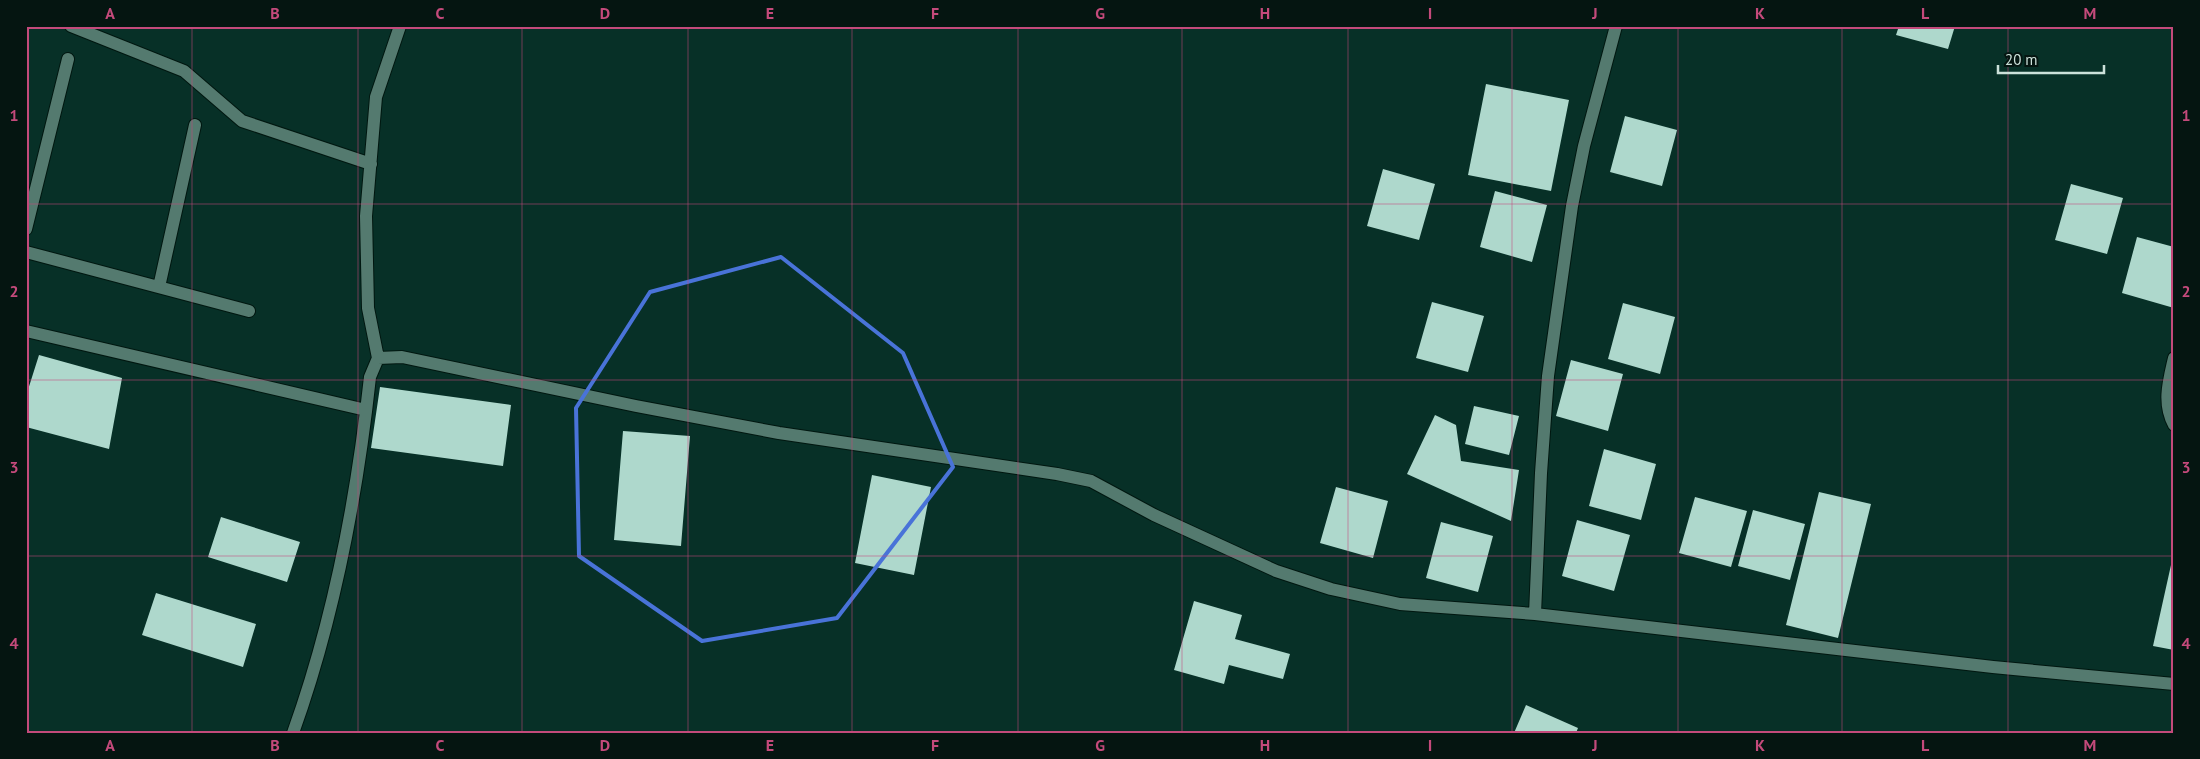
<svg xmlns="http://www.w3.org/2000/svg" width="2200" height="759" font-family="'PT Sans',sans-serif">
<rect width="100%" height="100%" fill="#073027"/>
<path fill="#aed8cc" d="M1899,26H1955L1948,49L1896,35Z
M1486,84L1569,100L1551,191L1468,175Z
M1625,116L1677,130L1662,186L1610,172Z
M1383,169L1435,184L1419,240L1367,226Z
M2071,184L2123,198L2107,254L2055,240Z
M1495,191L1547,205L1532,262L1480,247Z
M2137,237L2174,247V308L2122,293Z
M1432,302L1484,316L1468,372L1416,358Z
M1623,303L1675,317L1660,374L1608,359Z
M39,355L122,378L109,449L26,427V396Z
M1571,360L1623,374L1608,431L1556,416Z
M380,387L511,405L503,466L371,448Z
M1474,406L1519,416L1509,455L1465,444Z
M1435,415L1456,425L1461,461L1519,470L1511,521L1407,474Z
M623,431L690,436L681,546L614,540Z
M1604,449L1656,464L1641,520L1589,506Z
M872,475L931,487L914,575L855,563Z
M1336,487L1388,501L1373,558L1320,543Z
M1819,492L1871,504L1838,638L1786,625Z
M1695,497L1747,511L1731,567L1679,553Z
M1753,510L1805,524L1790,580L1738,566Z
M221,517L300,542L287,582L208,557Z
M1577,520L1630,535L1614,591L1562,576Z
M1441,522L1493,536L1478,592L1426,578Z
M2173,556H2174V650L2153,646Z
M156,593L256,624L243,667L142,635Z
M1194,601L1242,615L1235,639L1290,654L1283,679L1229,665L1224,684L1174,670Z
M1526,705L1578,728L1576,733H1514Z"/>
<g fill="none" stroke-linecap="round" stroke-linejoin="round">
<defs>
<path id="street" d="M71,26L184,71L242,121L371,164
M26,229L68,59
M26,252L249,311
M159,287L195,125
M26,331L366,410
M378,358L368,308L366,216L376,97L400,26
M2174,358C2169,380 2162,403 2174,425
M1535,614L1541,473L1548,376L1572,206L1584,146L1616,26
M293,733C334,619 357,497 370,377L378,358L402,357L636,406L779,433L1057,474L1091,481L1154,515L1276,571L1331,589L1400,604L1535,614L1993,667L2174,684"/>
</defs>
<use href="#street" stroke="#001710" stroke-width="14"/>
<use href="#street" stroke="#547a6f" stroke-width="12"/>
</g>
<path fill="none" stroke="#4973d8" stroke-width="4" stroke-linejoin="round" d="M781,257L903,353L953,467L837,618L702,641L579,556L576,408L650,292Z"/>
<path fill="none" stroke="#c44a7b" stroke-width="1" stroke-opacity="0.55" d="M192,26V733M358,26V733M522,26V733M688,26V733M852,26V733M1018,26V733M1182,26V733M1348,26V733M1512,26V733M1678,26V733M1842,26V733M2008,26V733M26,204H2174M26,380H2174M26,556H2174"/>
<rect width="2200" height="759" fill="none" stroke="#051511" stroke-width="55"/>
<path d="M1998 65v8h106v-8" fill="none" stroke="#cce1da" stroke-width="2.5"/>
<text x="2005" y="65" font-size="15" fill="#cce1da" stroke="#051511" stroke-width="4" paint-order="stroke">20 m</text>
<rect x="28" y="28" width="2144" height="704" fill="none" stroke="#c44a7b" stroke-width="2"/>
<g font-size="16" text-anchor="middle" font-weight="bold" fill="#c44a7b">
<text x="110" y="19">A</text>
<text x="275" y="19">B</text>
<text x="440" y="19">C</text>
<text x="605" y="19">D</text>
<text x="770" y="19">E</text>
<text x="935" y="19">F</text>
<text x="1100" y="19">G</text>
<text x="1265" y="19">H</text>
<text x="1430" y="19">I</text>
<text x="1595" y="19">J</text>
<text x="1760" y="19">K</text>
<text x="1925" y="19">L</text>
<text x="2090" y="19">M</text>
<text x="14" y="121">1</text>
<text x="2186" y="121">1</text>
<text x="14" y="297">2</text>
<text x="2186" y="297">2</text>
<text x="14" y="473">3</text>
<text x="2186" y="473">3</text>
<text x="14" y="649">4</text>
<text x="2186" y="649">4</text>
<text x="110" y="751">A</text>
<text x="275" y="751">B</text>
<text x="440" y="751">C</text>
<text x="605" y="751">D</text>
<text x="770" y="751">E</text>
<text x="935" y="751">F</text>
<text x="1100" y="751">G</text>
<text x="1265" y="751">H</text>
<text x="1430" y="751">I</text>
<text x="1595" y="751">J</text>
<text x="1760" y="751">K</text>
<text x="1925" y="751">L</text>
<text x="2090" y="751">M</text>
</g>
</svg>
